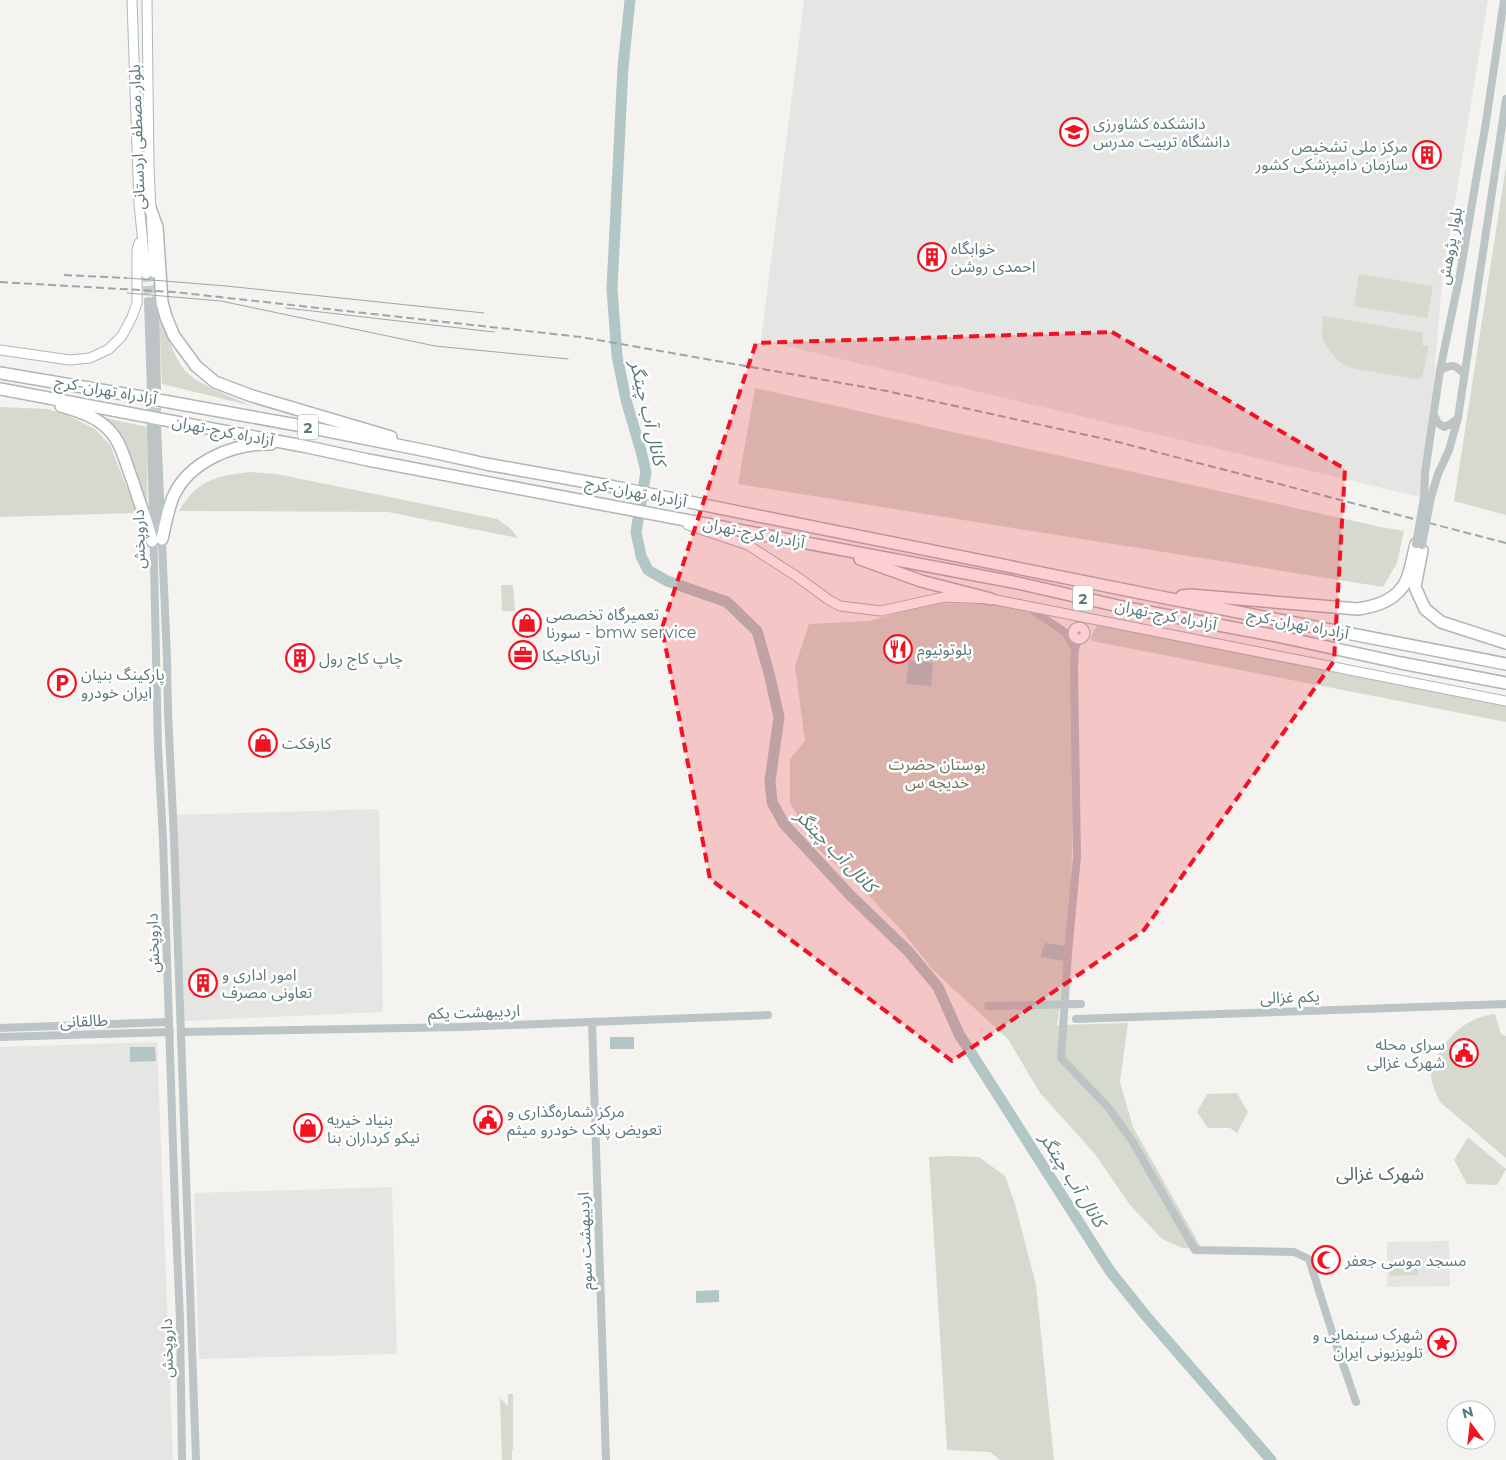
<svg xmlns="http://www.w3.org/2000/svg" width="1506" height="1460" font-family="Montserrat,'Noto Sans Arabic',sans-serif">
<rect width="100%" height="100%" fill="#f5f3ef"/>
<path fill="#e5e5e3" d="M804,0H1488L1442,281L1424,498L761,340Z
M379,809L383,1012L184,1021L173,815Z
M157,1042L173,1460H0V1047Z
M392,1187L397,1354L199,1359L194,1193Z
M1449,1241L1450,1286L1387,1287V1242Z"/>
<path fill="#d6dace" d="M1506,166V515L1454,501Z
M1359,274L1433,286L1427,318L1354,306Z
M159,314C166,332 172,352 183,368C194,384 233,397 252,406L162,384Z
M1323,316L1423,333L1422,345L1429,346L1422,378L1416,379L1351,368L1339,362L1325,344L1322,336Z
M755,388L1381,527L1404,531L1397,563L1383,587L738,484Z
M0,407L47,409L67,415L95,429L110,445L137,513L0,517Z
M105,418L148,427L147,505L138,489L117,435Z
M250,472L277,474L497,519L510,528L518,538L388,512L179,511C197,480 215,476 250,472Z
M501,585H513L515,611H502Z
M932,603L995,604L1014,607L1044,619L1060,630L1071,648C1072,774 1078,901 1057,1025L1128,1023L1120,1082L1133,1127L1202,1249L1182,1248L1162,1239L1130,1205L1095,1154L1040,1093L1008,1039L933,970L903,932L858,884L817,848L790,803V759L805,741L795,666L809,624L869,621Z
M1098,624L1506,705V722L1097,642L1092,641L1090,638Z
M1495,1014L1501,1034L1506,1036V1158L1442,1104C1436,1097 1430,1079 1431,1071C1431,1065 1436,1058 1439,1053C1452,1032 1469,1017 1495,1014Z
M1237,1093L1248,1112L1237,1133L1230,1128H1208L1197,1112L1207,1094Z
M1468,1137L1506,1169L1497,1185L1467,1184L1454,1160Z
M949,1156L979,1157L1005,1176L1015,1204L1036,1285L1054,1460H1000L990,1452L947,1450L929,1157Z
M1417,1264L1418,1275L1390,1276V1265Z
M508,1394H513V1449L512,1451V1460H502L500,1398L508,1406Z"/>
<path fill="#b2c6c5" d="M909,660L933,663L931,686L906,684Z
M1045,943L1065,946L1063,961L1040,957Z
M610,1037H634V1049H610Z
M130,1047H155L156,1061L130,1062Z
M719,1290V1302L696,1303V1291Z"/>
<g fill="none" stroke-linecap="round" stroke-linejoin="round">
<path stroke="#b2c6c5" stroke-width="11" d="M630,0L623,67L612,289L617,356L626,400L641,451L646,472L636,532L641,556L648,570L667,581L727,602L757,631L769,673L779,717L770,781L772,802L784,824L851,896L908,951L938,987L959,1034L1110,1271L1146,1316L1271,1460"/>
<path stroke="#c7cfcd" stroke-width="8" stroke-dasharray="8 4" stroke-linecap="butt" d="M154,273L155,300
M146,274L148,301
M151,395V421
M157,396V422"/>
<defs>
<path id="secondary" d="M132,0L139,204L146,274
M147,0L149,167L154,273
M0,350L70,360L90,358L109,349L122,336L132,317L137,303V250L139,243
M688,525L748,545L796,576L829,600L840,606L881,611L944,597L991,599L1506,701
M1073 633a6 6 0 1 1 12 0a6 6 0 1 1-12 0Z"/>
<path id="motorway" d="M150,208L157,227L162,302L166,317L174,336L196,366L215,382L252,396L391,437
M0,373L136,396L308,427L432,452L486,464L615,487L1161,597L1506,664
M0,389L303,446L368,460L1013,582L1127,608L1272,635L1401,663L1506,683
M61,406C78,411 96,416 109,430C122,443 126,465 133,482C139,502 147,521 152,541
M162,539C165,525 168,510 173,497C189,461 234,443 271,444
M1422,550L1415,587L1425,609L1441,622L1506,643
M860,559L921,581L991,599
M1182,596L1190,595L1358,609C1377,606 1398,600 1407,579C1411,569 1413,555 1416,544"/>
</defs>
<use href="#secondary" stroke="#aeb8ba" stroke-width="11"/>
<use href="#motorway" stroke="#afb6b8" stroke-width="14"/>
<path stroke="#bcc4c5" stroke-width="8" d="M155,300L157,391
M148,301L151,390
M1440,370C1452,364 1455,364 1464,374
M1434,415L1438,423L1444,427L1451,424L1458,418
M151,426L158,748L163,839L175,1206L180,1319L182,1460
M157,427L167,657L168,713L174,838L196,1460
M1431,497L1438,474L1449,450L1458,418L1506,99
M1424,498L1425,473L1440,370L1460,274L1486,122L1504,0
M1028,607L1066,633L1075,649
M1078,639L1075,649L1074,668L1077,856L1068,953L1061,1058L1107,1106L1131,1139L1195,1250L1294,1252L1309,1259L1333,1335L1356,1402
M988,1006L1081,1004
M1076,1019L1506,1004
M592,1022L606,1460
M0,1028L169,1022
M181,1032L461,1027L768,1015
M0,1037L170,1032"/>
<use href="#secondary" stroke="#fff" stroke-width="9"/>
<use href="#motorway" stroke="#fff" stroke-width="11"/>
<path stroke="#9ba8aa" stroke-width="1" d="M127,278L226,286L484,313
M127,293L221,301L435,346L568,359
M286,308L494,332"/>
<path stroke="#9ba8aa" stroke-width="2" stroke-dasharray="8 4" stroke-linecap="butt" d="M64,275L127,278
M0,282L174,292L581,337L887,391L1114,441L1506,543"/>
<path stroke="#bcc4c5" stroke-width="8" d="M1416,544L1424,498
M1422,545L1431,497"/>
</g>
<path fill="#f21222" fill-opacity="0.2" stroke="#f21222" stroke-width="4" stroke-dasharray="10 6" stroke-linejoin="round" d="M1112,332L1345,469L1334,661L1144,930L952,1061L710,879L662,628L756,343Z"/>
<defs>
<symbol id="university-ring" viewBox="-11 -11 22 22"><circle r="9.5" fill="#fff" stroke="#f21222" stroke-width="1.5"/><path d="M0-5L7-2L0 1L-7-2ZM-4 1L0 2.5L4 1V4Q0 6-4 4Z" fill="#f21222"/></symbol>
<symbol id="building-ring" viewBox="-11 -11 22 22"><circle r="9.5" fill="#fff" stroke="#f21222" stroke-width="1.5"/><path d="M-4-6H4V6H1V3H-1V6H-4ZM-2.5-4.3h1.7v1.8h-1.7ZM.8-4.3h1.7v1.8H.8ZM-2.5-1h1.7V.8h-1.7ZM.8-1h1.7V.8H.8Z" fill="#f21222"/></symbol>
<symbol id="shop-ring" viewBox="-11 -11 22 22"><circle r="9.5" fill="#fff" stroke="#f21222" stroke-width="1.5"/><path d="M-5-2.5h2.3a2.7 3.5 0 0 1 5.4 0H5L5.5 6h-11ZM-1.5-2.5h3a1.5 2.3 0 0 0-3 0Z" fill="#f21222"/></symbol>
<symbol id="restaurant-ring" viewBox="-11 -11 22 22"><circle r="9.5" fill="#fff" stroke="#f21222" stroke-width="1.5"/><path d="M-5-6h1v4h1v-4h1v4h1v-4h1v5L-1.5 .5V6h-2V.5L-5-1ZM5-6V6H3V1.5H1.5Q1.5-4 5-6Z" fill="#f21222"/></symbol>
<symbol id="office-ring" viewBox="-11 -11 22 22"><circle r="9.5" fill="#fff" stroke="#f21222" stroke-width="1.5"/><path d="M-6-3h4V-5.5h4V-3h4V5H-6ZM-1-4.5V-3h2v-1.5ZM-6 0V1H6V0Z" fill="#f21222"/></symbol>
<symbol id="parking-ring" viewBox="-11 -11 22 22"><circle r="9.5" fill="#fff" stroke="#f21222" stroke-width="1.5"/><path d="M-3.5-5.5H1a3.5 3.5 0 0 1 0 7H-1V5.5H-3.5ZM-1-3.4V-.6H.8a1.4 1.4 0 0 0 0-2.8Z" fill="#f21222"/></symbol>
<symbol id="civic-ring" viewBox="-11 -11 22 22"><circle r="9.5" fill="#fff" stroke="#f21222" stroke-width="1.5"/><path d="M-.6-6.5H3V-4.5H.6V-3L4-1V1h2V6H-6V1h2V-1L-.6-3ZM-1.2 2.5V6h2.4V2.5Z" fill="#f21222"/></symbol>
<symbol id="mosque-ring" viewBox="-11 -11 22 22"><circle r="9.5" fill="#fff" stroke="#f21222" stroke-width="1.5"/><path d="M3.5-4.9A6 6 0 1 0 3.5 4.9A5 5 0 1 1 3.5-4.9Z" fill="#f21222"/></symbol>
<symbol id="sight-ring" viewBox="-11 -11 22 22"><circle r="9.5" fill="#fff" stroke="#f21222" stroke-width="1.5"/><path d="M0-6L1.8-2.2L6-1.7L2.9 1.2L3.7 5.4L0 3.3L-3.7 5.4L-2.9 1.2L-6-1.7L-1.8-2.2Z" fill="#f21222"/></symbol>
</defs>
<g fill-rule="evenodd">
<use href="#university-ring" x="1058" y="116" width="32" height="32"/>
<use href="#building-ring" x="1411" y="139" width="32" height="32"/>
<use href="#building-ring" x="916" y="241" width="32" height="32"/>
<use href="#shop-ring" x="511" y="607" width="32" height="32"/>
<use href="#restaurant-ring" x="882" y="633" width="32" height="32"/>
<use href="#office-ring" x="507" y="639" width="32" height="32"/>
<use href="#building-ring" x="284" y="642" width="32" height="32"/>
<use href="#parking-ring" x="46" y="667" width="32" height="32"/>
<use href="#shop-ring" x="247" y="727" width="32" height="32"/>
<use href="#building-ring" x="187" y="967" width="32" height="32"/>
<use href="#civic-ring" x="1448" y="1037" width="32" height="32"/>
<use href="#civic-ring" x="472" y="1104" width="32" height="32"/>
<use href="#shop-ring" x="292" y="1112" width="32" height="32"/>
<use href="#mosque-ring" x="1310" y="1244" width="32" height="32"/>
<use href="#sight-ring" x="1426" y="1327" width="32" height="32"/>
</g>
<g text-anchor="middle" dominant-baseline="central" stroke-width="5" stroke-linejoin="round" paint-order="stroke">
<g fill="#fff" stroke="#8da2a5" stroke-width="1">
<rect x="298" y="414.5" width="20" height="25" rx="4"/>
<rect x="1073" y="585.5" width="20" height="25" rx="4"/>
</g>
<g font-size="15" font-weight="bold" fill="#5c7a7e">
<text x="308" y="427">2</text>
<text x="1083" y="598">2</text>
</g>
<g font-size="16" fill="#5c7a7e" stroke="#fff" text-anchor="start">
<text x="1093" y="123">دانشکده کشاورزی<tspan x="1093" dy="18">دانشگاه تربیت مدرس</tspan></text>
<text x="1408" y="146" text-anchor="end">مرکز ملی تشخیص<tspan x="1408" dy="18">سازمان دامپزشکی کشور</tspan></text>
<text x="951" y="248">خوابگاه<tspan x="951" dy="18">احمدی روشن</tspan></text>
<text x="546" y="614">تعمیرگاه تخصصی<tspan x="546" dy="18">سورنا - bmw service</tspan></text>
<text x="917" y="649">پلوتونیوم</text>
<text x="542" y="655">آریاکاجیکا</text>
<text x="319" y="658">چاپ کاج رول</text>
<text x="81" y="674">پارکینگ بنیان<tspan x="81" dy="18">ایران خودرو</tspan></text>
<text x="282" y="743">کارفکت</text>
<text x="222" y="974">امور اداری و<tspan x="222" dy="18">تعاونی مصرف</tspan></text>
<text x="1445" y="1044" text-anchor="end">سرای محله<tspan x="1445" dy="18">شهرک غزالی</tspan></text>
<text x="507" y="1111">مرکز شماره‌گذاری و<tspan x="507" dy="18">تعویض پلاک خودرو میثم</tspan></text>
<text x="327" y="1119">بنیاد خیریه<tspan x="327" dy="18">نیکو کرداران بنا</tspan></text>
<text x="1345" y="1260">مسجد موسی جعفر</text>
<text x="1423" y="1334" text-anchor="end">شهرک سینمایی و<tspan x="1423" dy="18">تلویزیونی ایران</tspan></text>
</g>
<g font-size="16" fill="#5c7a7e" stroke="#fff">
<text transform="translate(137 137) rotate(-92)">بلوار مصطفی اردستانی</text>
<text transform="translate(1450 246) rotate(-80)">بلوار پژوهش</text>
<text transform="translate(106 390) rotate(10)">آزادراه تهران-کرج</text>
<text transform="translate(223 431) rotate(11)">آزادراه کرج-تهران</text>
<text transform="translate(636 492) rotate(11)">آزادراه تهران-کرج</text>
<text transform="translate(754 533) rotate(11)">آزادراه کرج-تهران</text>
<text transform="translate(139 539) rotate(-91)">داروپخش</text>
<text transform="translate(1166 615) rotate(11)">آزادراه کرج-تهران</text>
<text transform="translate(1298 624) rotate(11)">آزادراه تهران-کرج</text>
<text transform="translate(153 943) rotate(-92)">داروپخش</text>
<text transform="translate(1290 997) rotate(-2)">یکم غزالی</text>
<text transform="translate(474 1012) rotate(-2)">اردیبهشت یکم</text>
<text transform="translate(84 1021) rotate(-2)">طالقانی</text>
<text transform="translate(585 1241) rotate(-92)">اردیبهشت سوم</text>
<text transform="translate(167 1348) rotate(-91)">داروپخش</text>
</g>
<g font-size="16" fill="#6d7a60" stroke="#fff">
<text x="937" y="764">بوستان حضرت<tspan x="937" dy="18">خدیجه س</tspan></text>
</g>
<g font-size="18" font-style="italic" fill="#587a79" stroke="#fff">
<text transform="translate(648 413) rotate(77)">کانال آب چیتگر</text>
<text transform="translate(836 851) rotate(46)">کانال آب چیتگر</text>
<text transform="translate(1073 1180) rotate(58)">کانال آب چیتگر</text>
</g>
<g font-size="18" fill="#4f6568" stroke="#fff">
<text x="1380" y="1174">شهرک غزالی</text>
</g>
</g>
<g transform="translate(1471 1425) rotate(345)"><circle r="24" fill="#ffffff" stroke="#becacb"/>
<path d="M0-4L9 19L0 12L-9 19Z" fill="#f21222"/>
<text y="-8" font-size="14" font-weight="bold" text-anchor="middle" fill="#5c7a7e">N</text>
</g>
</svg>
